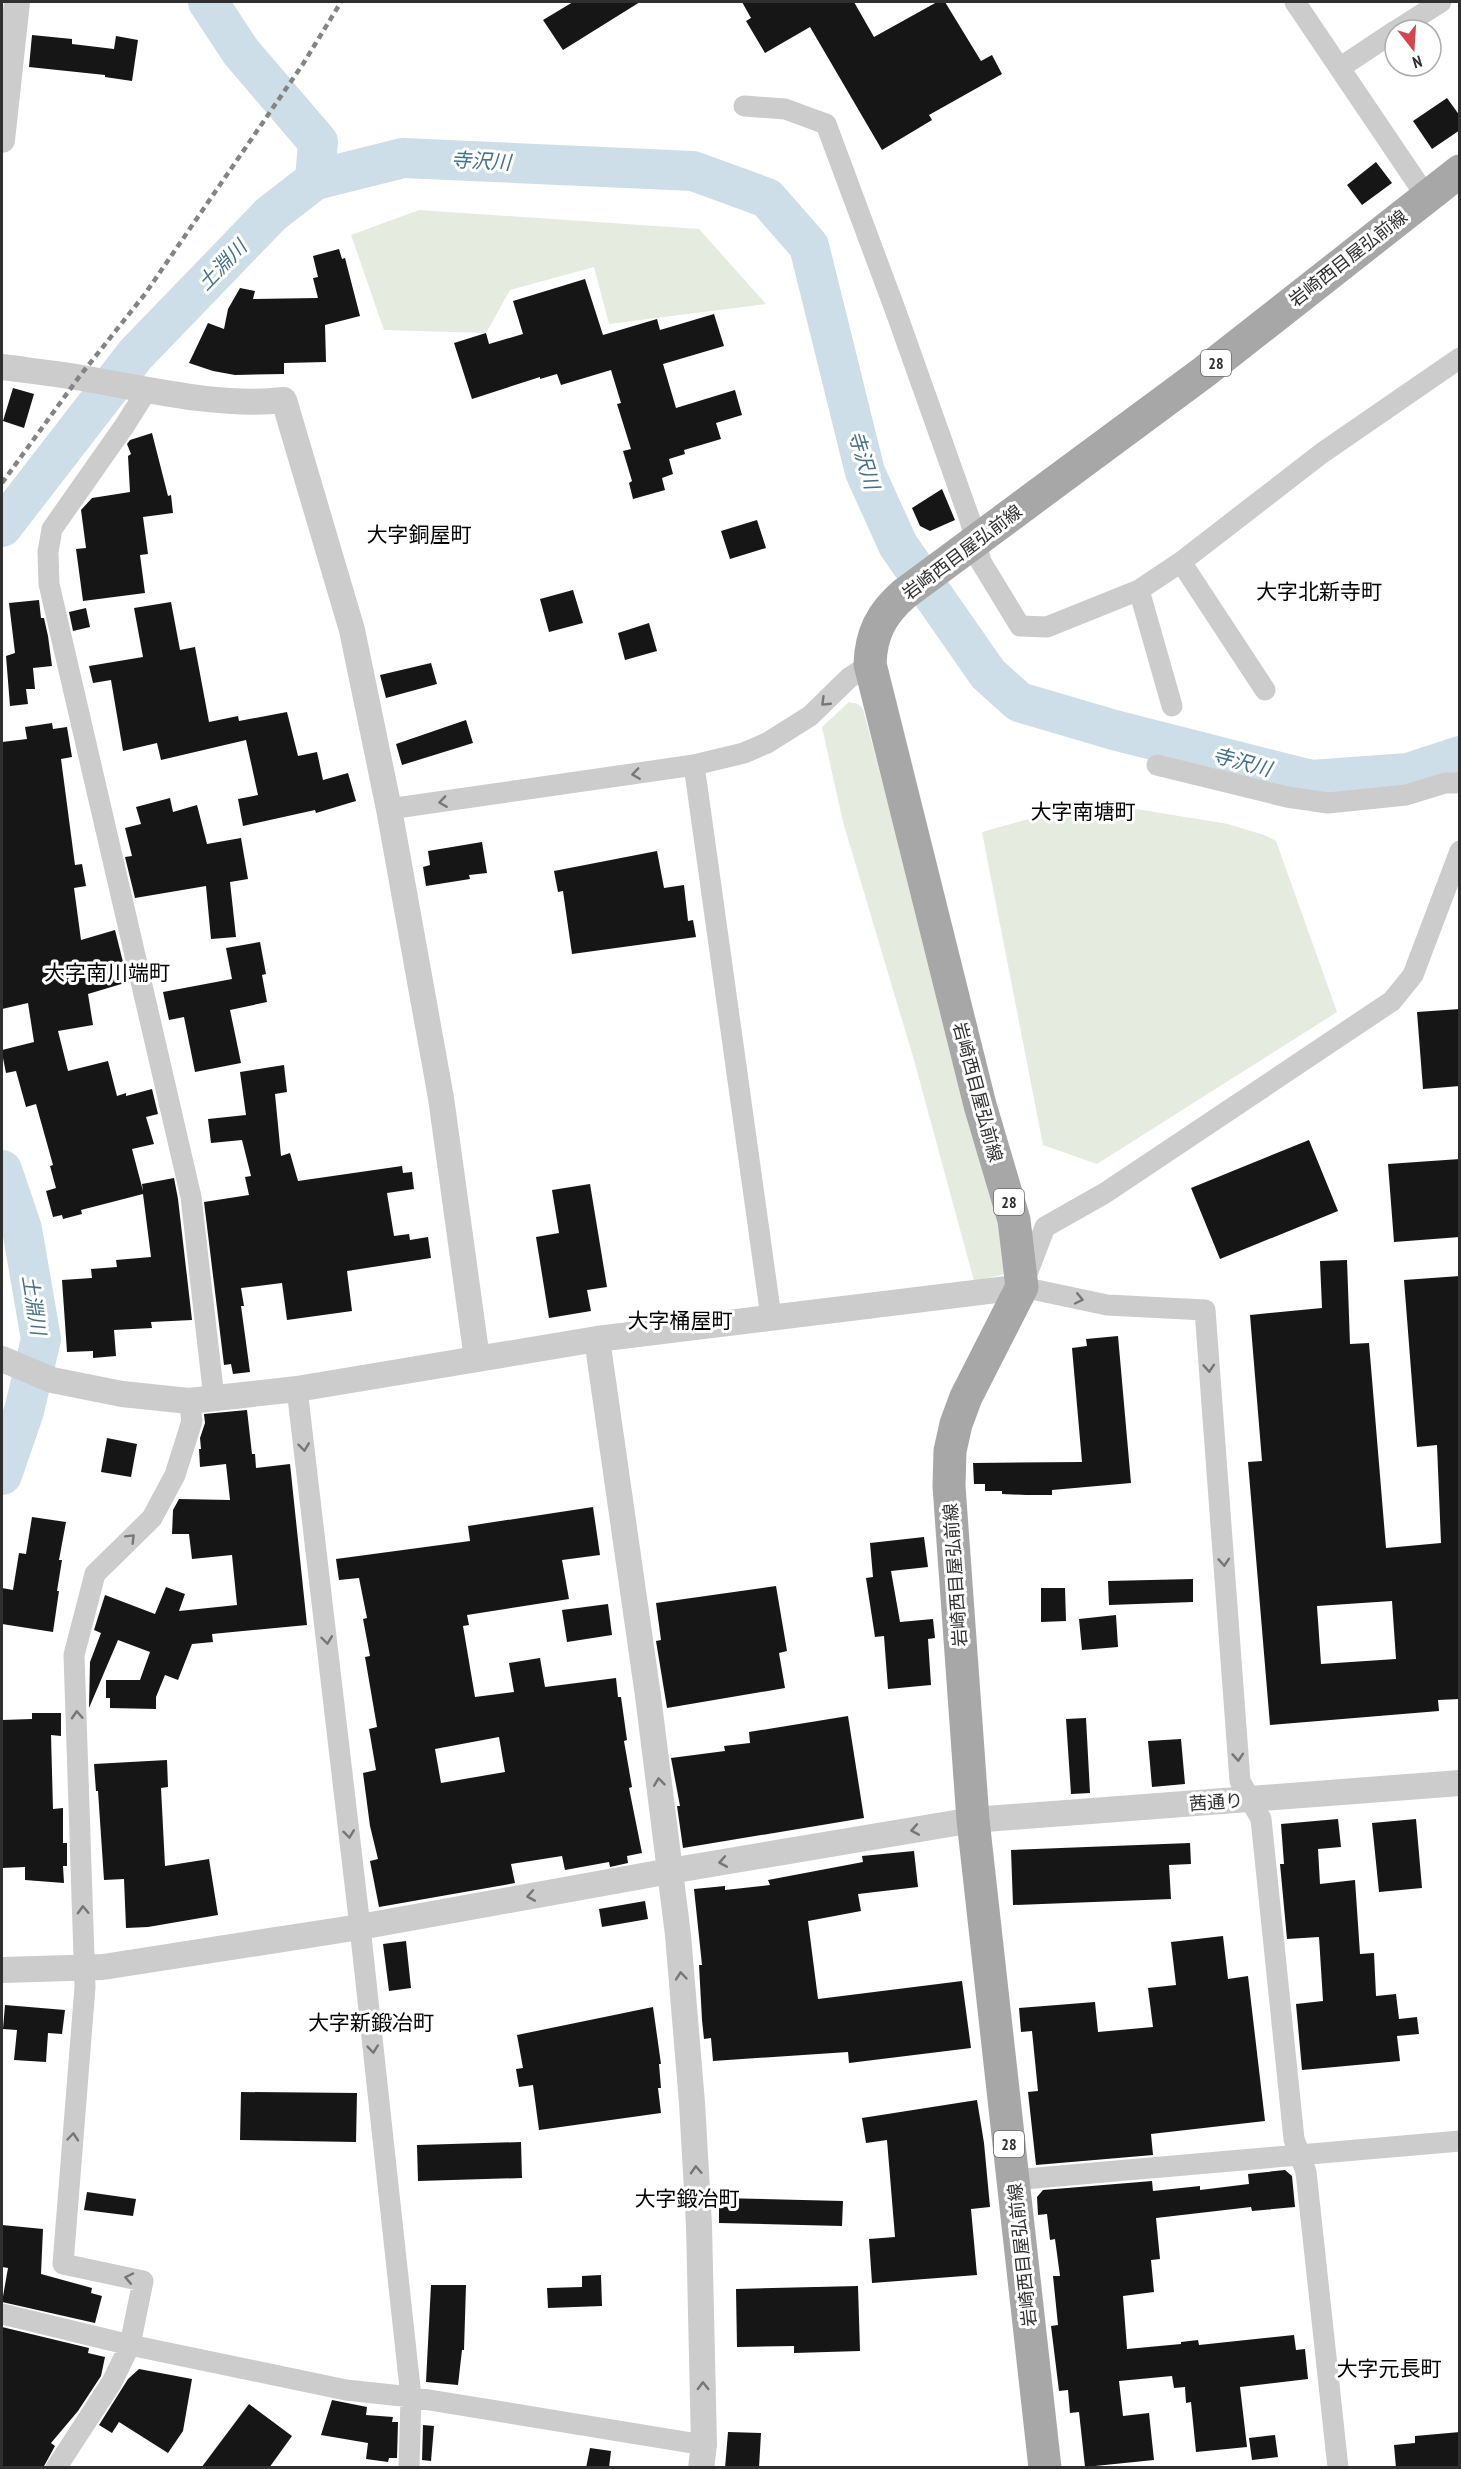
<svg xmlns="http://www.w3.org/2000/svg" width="1461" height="2469" font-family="'PT Sans Narrow','Noto Sans JP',sans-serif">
<rect width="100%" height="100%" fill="#fff"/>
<path fill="#e5ebdf" d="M419,210L699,229L766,304L609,324L594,267L510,290L486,333L384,330L351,235Z
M849,702L858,704L863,709L1000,1225L1006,1274L974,1281L914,1060L843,822L822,727Z
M1071,807L1130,808L1228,824L1264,835L1276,841L1337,1012L1097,1164L1043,1145L982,832Z"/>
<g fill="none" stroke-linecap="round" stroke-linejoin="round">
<path stroke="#cddee8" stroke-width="40" d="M208,2L241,52L318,142L315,180
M2,527L135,355L271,214L315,180L403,158L693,171L767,198L809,246L865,472L898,545L988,674L1019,702L1114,730L1311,780L1408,773L1460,756
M2,1170L22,1229L41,1339L24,1411L2,1475"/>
</g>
<path fill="#161616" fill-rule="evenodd" d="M573,2H640L563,50L543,20Z
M742,2H854L874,37L937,2H945L981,61L992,55L1002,74L929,115L932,120L882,150L810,27L765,53L746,21L751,18Z
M32,35L72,39V44L114,49L116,36L138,40L132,81L105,77V75L29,67Z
M1447,98L1460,116V130L1432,149L1413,121Z
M1376,162L1392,183L1362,205L1347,185Z
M339,249L342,259L345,258L360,316L325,325L326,362L284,363V374L235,375L213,371L189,363L208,323L224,329L228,309L240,288L255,291L253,299L318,298L313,278L318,277L313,256Z
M585,279L603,335L657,319L660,330L714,314L724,346L663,364L676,408L735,390L742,415L716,423L721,439L684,450L685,454L669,459L673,474L662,478L665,490L633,499L629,483L632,481L623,451L631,449L617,404L621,403L611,370L561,385L557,374L540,379V377L472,399L454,343L486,333L489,344L523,334L513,301Z
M13,388L34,394L24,428L3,421Z
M152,433L168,496L171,495L173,513L143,517L148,554L140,555L145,593L83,601L76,549L86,548L81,510L92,498L130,492L128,456L131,454L127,444L130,440Z
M942,489L955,520L930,531L920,526L912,508Z
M757,520L766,548L730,559L721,531Z
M573,590L583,623L549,632L540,599Z
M39,600L41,618H44L48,636L52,666L33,668L35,689H26L28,704L10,706L6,656L15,653L9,603Z
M171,602L180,650L195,647L209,722L238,716L239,721L287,712L298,756L317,752L323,780L348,773L356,801L316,813L315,810L243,826L238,799L258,795L246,740L161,760L157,743L123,751L111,680L93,683L89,666L143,657L134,608Z
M86,608L90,627L73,631L69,612Z
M649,623L657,651L625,660L618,633Z
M431,663L437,684L386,698L380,675Z
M466,720L473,743L402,765L396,744Z
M52,723L53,729L67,727L72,757L61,759L75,865L82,864L86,886L74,888L81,940L115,930L128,982L88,994L93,1025L58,1031L68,1071L108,1061L117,1096L126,1093V1096L152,1089L158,1114L146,1117L154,1144L132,1149L143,1191L142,1184L174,1178L178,1199L192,1320L151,1322L152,1328L114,1330L116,1356L93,1358V1351L67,1352L62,1280L92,1278L91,1269L117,1267L116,1260L151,1257L143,1194L81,1210L82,1214L63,1219L62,1215L53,1217L46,1191L56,1188L50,1166L53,1165L36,1104L26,1107L16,1071L6,1073L2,1053V1050L34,1042L28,1003L2,1009V742L27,739L25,727Z
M170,798L173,812L197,805L207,844L241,838L248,879L230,882L236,937L211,939L206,886L135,898L125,857L132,856L125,828L141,824L136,807Z
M482,842L487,873L469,875L470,879L426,886L423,867L430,865L428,851Z
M657,851L664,888L684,885L688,921L693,920L696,937L572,954L563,891L558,892L554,871Z
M260,942L266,974L262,975L267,1002L230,1010L241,1063L195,1072L184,1017L169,1020L163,992L232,979L226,948Z
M1460,1009V1086L1423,1089L1417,1012Z
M284,1065L287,1092L275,1094L281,1156L290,1153L298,1181L402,1166L403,1173L412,1172L414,1189L387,1193L394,1236L409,1234L410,1240L428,1237L431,1258L347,1271L352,1311L287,1320L282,1283L241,1288L244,1306H241L250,1372L233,1374L231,1364L224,1365L204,1202L249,1195L245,1177L251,1176L242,1140L211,1143L208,1119L246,1115L240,1072Z
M1309,1140L1338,1211L1220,1259L1191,1188Z
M1460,1159V1237L1394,1242L1388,1164Z
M590,1184L607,1287L587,1290L591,1311L549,1318L536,1237L559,1233L552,1190Z
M1347,1260L1350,1344L1369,1343L1386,1548L1441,1543L1437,1445L1417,1447L1404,1280L1460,1276V1699L1438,1700L1439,1711L1270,1725L1248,1462L1262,1461L1250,1315L1322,1308L1320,1261ZM1392,1601L1396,1659L1321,1664L1317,1606Z
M1118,1336L1131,1483L1052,1490V1495H1026L1002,1494V1491H985V1484H974L973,1463L1082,1462L1072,1348L1087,1346L1086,1339Z
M247,1410L252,1454H255L256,1468L290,1464L307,1625L212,1634L213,1642L192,1644L178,1680L165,1675L156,1697V1709L110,1708V1698H106V1680H140L150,1652L118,1640L89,1708L90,1662L101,1633L94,1630L105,1595L155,1614L166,1587L185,1594L179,1611L237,1605L232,1555L192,1559L189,1534H172L173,1510L179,1499L230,1500L226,1464L200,1467L199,1449H201L200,1438L205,1423L204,1414Z
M107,1438L137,1444L131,1477L101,1472Z
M593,1507L600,1555L562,1560L569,1599L467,1615L469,1625L463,1626L475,1697L514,1692L509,1663L540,1658L545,1687L616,1678L618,1697H621L627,1740L624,1741L632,1787L629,1788L642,1853L627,1856L628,1863L610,1867L609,1862L565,1870L562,1856L511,1864L515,1883L379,1907L370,1861L378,1859L370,1826L363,1773L376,1770L369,1729L377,1727L365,1657L370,1656L363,1619L367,1618L359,1578L339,1580L336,1559L470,1541L468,1526ZM499,1737L505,1772L441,1783L435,1749Z
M32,1517L66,1522L59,1560H62L57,1591H59L53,1632L2,1624V1588L13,1590L19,1553L26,1554Z
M924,1537L928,1567L891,1571L900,1622L933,1619L935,1638L928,1639L931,1685L888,1689L884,1636L875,1637L866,1578L873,1577L870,1543Z
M1193,1579V1602L1109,1605L1108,1581Z
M776,1586L787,1651L779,1653L785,1688L667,1708L656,1641L661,1640L656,1603Z
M1041,1588H1065L1066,1621L1041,1622Z
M608,1604L612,1635L567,1642L562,1610Z
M1116,1615L1118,1647L1082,1650L1079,1619Z
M32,1713H61V1736L51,1735L53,1809L63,1808V1843H67V1866H63L64,1883L25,1880V1867L2,1868V1720L32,1719Z
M848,1716L864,1818L683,1848L677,1806H680L671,1758L725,1751L724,1746L750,1743L749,1732Z
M1086,1718L1090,1793L1071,1794L1066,1719Z
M1181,1739L1185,1784L1152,1787L1148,1741Z
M167,1760L168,1787L161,1788L165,1866L209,1859L218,1915L148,1927L126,1928L124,1879L104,1880L98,1791H96L94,1764Z
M1338,1819L1341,1847L1318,1849L1320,1884L1355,1880L1360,1954L1374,1953L1376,1996L1396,1994L1399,2019L1417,2017L1419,2034L1397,2036L1400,2061L1302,2070L1296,2004L1323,2001L1319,1937L1287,1939L1280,1864H1284L1281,1824Z
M1416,1819L1422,1888L1379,1892L1372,1823Z
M1190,1843L1191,1864L1169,1865L1171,1899L1013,1905L1011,1850Z
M914,1851L918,1887L858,1894L861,1911L808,1921L818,1999L962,1981L971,2048L849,2063L848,2052L713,2061L711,2038L704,2039L702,2020L699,1965H702L694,1889L725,1886V1890L770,1885L768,1880L863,1862L862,1856Z
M645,1901L648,1919L602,1927L599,1909Z
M1223,1936L1228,1979L1248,1976L1265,2121L1151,2134L1153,2155L1036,2165L1028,2092L1038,2091L1032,2031L1021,2032L1019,2008L1095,2002L1098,2032L1153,2027L1148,1988L1176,1985L1171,1942Z
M406,1941L411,1988L389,1991L383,1944Z
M5,2005L65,2010L62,2034L48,2033L46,2062L14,2060L17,2030L3,2029Z
M653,2007L661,2064H659L661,2088H658L661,2113L539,2130L533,2085L519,2087L516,2069L523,2068L517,2035Z
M241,2092L357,2093L356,2142L240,2140Z
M977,2100L984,2143L990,2207L971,2209L977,2275L872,2283L869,2239L895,2237L887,2140L866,2143L862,2118Z
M521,2142L522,2178L418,2181L417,2145Z
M1285,2170L1292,2176L1295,2207L1252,2211L1251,2207L1156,2218L1160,2259L1151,2260L1154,2292L1123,2296L1127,2349L1181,2344V2342L1198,2340L1199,2345L1294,2335L1296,2350L1305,2349L1308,2379L1240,2387L1247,2447L1196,2452L1191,2402L1186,2403L1185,2387L1174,2388L1172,2376L1119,2381L1123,2416L1149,2413L1154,2460L1085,2467L1079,2412L1070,2413L1068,2390L1059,2391L1051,2326L1058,2325L1053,2276H1060L1055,2239L1050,2240L1047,2214L1038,2215L1037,2197L1043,2190L1152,2181L1153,2191L1200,2186V2190L1249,2184L1248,2174Z
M87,2192L136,2199L133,2216L84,2210Z
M719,2198L843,2201L842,2226L719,2223Z
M2,2225L43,2229L41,2274L92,2288L91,2293L102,2296L95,2323L2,2302L8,2268L2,2267Z
M601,2275L602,2306L548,2308L547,2288L582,2287V2276Z
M431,2285H466L464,2350H462L458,2385L426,2382Z
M858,2286L860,2351L794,2353V2346L737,2347L736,2289Z
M2,2327L89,2348L88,2353L105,2357L101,2376L78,2411L51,2443L55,2446L43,2468H2Z
M139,2369L192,2379L183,2431L168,2453L119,2422L112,2433L99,2425L128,2379Z
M332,2400L367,2407L366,2415L393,2417L392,2422H398L397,2458H389L388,2462L366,2459L368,2443L321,2435Z
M249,2404L292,2436L269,2468H201Z
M423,2425L434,2426L431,2461L422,2460Z
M728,2432L761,2433L759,2468H725Z
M1460,2432V2468H1396L1394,2445L1415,2443V2436Z
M1275,2435L1278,2457L1252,2460L1249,2438Z
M590,2448L611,2451L609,2468H586Z"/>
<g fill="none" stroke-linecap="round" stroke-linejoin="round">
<path stroke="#ccc" stroke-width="21" d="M1295,2L1426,196
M1397,30L1441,2
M1341,67L1395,31
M744,106L785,109L826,124L896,312L970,520L981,562L1020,626L1047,627L1139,590L1181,562L1322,453L1460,358
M147,390L125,425L52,529L48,552L49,584L191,1197L214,1398
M1181,562L1265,690
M1139,590L1172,706
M694,765L771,1317
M1157,765L1287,797L1328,803L1406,795L1445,783H1460
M389,809L694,765L744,753L767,743L810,716L849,678L870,664
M297,1389L360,1927L411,2397L409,2468
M1013,2180L1460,2141
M2,2314L130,2345L346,2390L411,2397L704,2445
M56,2468L112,2382L130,2345L143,2281L63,2264L85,1987L74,1655L95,1574L152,1518L175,1475L192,1421L189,1401
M1338,2468L1306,2172L1294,2139L1261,1819L1240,1781L1205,1310L1107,1305L1022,1287L1045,1227L1105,1193L1392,1001L1413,975L1460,851"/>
<path stroke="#ccc" stroke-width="26" d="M2,140L17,2
M2,367C32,371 63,374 93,380C155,391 222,407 284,400L352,630L389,809L441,1098L477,1359
M597,1339L648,1696L678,1935L692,2103L699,2225L704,2445L701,2468
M2,1359L52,1380L122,1394L189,1401L297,1389L597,1339L1022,1287
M2,1970L103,1967L360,1927L670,1871L973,1820L1460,1783"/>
<path stroke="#a7a7a7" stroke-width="33" d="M1045,2468L973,1820L949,1486L950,1451L956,1424L966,1397L1022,1287L1014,1220L980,1105L870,664C871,634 881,614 904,594L1204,372L1460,171"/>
<path stroke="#848484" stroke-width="4.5" stroke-dasharray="6 4.5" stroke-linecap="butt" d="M2,483L79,377L145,294L303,64L341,2"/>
</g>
<defs><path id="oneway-chevron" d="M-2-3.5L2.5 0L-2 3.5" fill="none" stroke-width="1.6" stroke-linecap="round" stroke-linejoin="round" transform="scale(1.5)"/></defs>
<g stroke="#767676">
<use href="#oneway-chevron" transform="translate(825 702) rotate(136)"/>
<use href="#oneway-chevron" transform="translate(636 774) rotate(172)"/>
<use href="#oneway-chevron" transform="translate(443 802) rotate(172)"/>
<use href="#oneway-chevron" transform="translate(1079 1299) rotate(12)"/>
<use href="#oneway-chevron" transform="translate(1209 1368) rotate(86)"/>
<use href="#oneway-chevron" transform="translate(304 1447) rotate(83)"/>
<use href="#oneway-chevron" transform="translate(131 1538) rotate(-45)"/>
<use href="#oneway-chevron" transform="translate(1224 1562) rotate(86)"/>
<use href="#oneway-chevron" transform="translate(327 1640) rotate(83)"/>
<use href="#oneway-chevron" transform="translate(77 1715) rotate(-93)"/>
<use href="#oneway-chevron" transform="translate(1238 1757) rotate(86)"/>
<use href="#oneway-chevron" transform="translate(659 1782) rotate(-97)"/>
<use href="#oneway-chevron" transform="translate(915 1830) rotate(170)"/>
<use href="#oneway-chevron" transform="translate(349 1834) rotate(83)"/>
<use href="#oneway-chevron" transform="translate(723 1862) rotate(170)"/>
<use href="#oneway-chevron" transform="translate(531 1896) rotate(170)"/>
<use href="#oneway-chevron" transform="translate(83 1910) rotate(-92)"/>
<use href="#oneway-chevron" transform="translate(681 1976) rotate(-95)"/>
<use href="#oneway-chevron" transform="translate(373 2049) rotate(84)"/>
<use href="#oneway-chevron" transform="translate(73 2137) rotate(-85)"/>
<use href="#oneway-chevron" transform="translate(696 2170) rotate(-93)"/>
<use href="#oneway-chevron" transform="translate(129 2278) rotate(-168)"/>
<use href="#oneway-chevron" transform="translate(703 2386) rotate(-91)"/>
</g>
<g text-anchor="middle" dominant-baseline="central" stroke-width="6" stroke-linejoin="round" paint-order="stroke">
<g fill="#fff" stroke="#6d6d6d" stroke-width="1.5">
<rect x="1201" y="350" width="30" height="26" rx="4.5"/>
<rect x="994" y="1189" width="30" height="26" rx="4.5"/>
<rect x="994" y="2131" width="30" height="26" rx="4.5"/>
</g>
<g font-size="16" font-weight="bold" fill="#2f2f2f">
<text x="1216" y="363">28</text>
<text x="1009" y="1202">28</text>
<text x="1009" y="2144">28</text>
</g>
<g font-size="18" fill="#2f2f2f" stroke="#fff">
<text transform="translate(1348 258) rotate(-38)">岩崎西目屋弘前線</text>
<text transform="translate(962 552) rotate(-37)">岩崎西目屋弘前線</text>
<text transform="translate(978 1092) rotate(75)">岩崎西目屋弘前線</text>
<text transform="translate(955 1575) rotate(-94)">岩崎西目屋弘前線</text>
<text transform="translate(1216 1802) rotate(-4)">茜通り</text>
<text transform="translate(1022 2255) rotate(-96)">岩崎西目屋弘前線</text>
</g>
<g font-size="20" font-style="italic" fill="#467089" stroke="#fff">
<text transform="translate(481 161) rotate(3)">寺沢川</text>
<text transform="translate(222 265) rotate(-46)">土淵川</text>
<text transform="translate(864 460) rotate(73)">寺沢川</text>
<text transform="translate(1242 762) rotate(15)">寺沢川</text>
<text transform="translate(34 1305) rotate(81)">土淵川</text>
</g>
<g font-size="21" fill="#000" stroke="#fff">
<text x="419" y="534">大字銅屋町</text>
<text x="1319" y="591">大字北新寺町</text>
<text x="1083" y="811">大字南塘町</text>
<text x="107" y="972">大字南川端町</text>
<text x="680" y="1320">大字桶屋町</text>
<text x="371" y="2022">大字新鍛冶町</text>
<text x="687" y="2198">大字鍛冶町</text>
<text x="1389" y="2368">大字元長町</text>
</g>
</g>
<rect width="1461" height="2469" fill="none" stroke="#2f2f2f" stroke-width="6"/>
<g transform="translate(1413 48) rotate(163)"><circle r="28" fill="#ffffff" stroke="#acacac" stroke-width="1.5"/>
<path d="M0-4.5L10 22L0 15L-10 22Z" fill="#d24651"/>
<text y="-9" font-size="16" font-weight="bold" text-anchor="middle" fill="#2f2f2f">N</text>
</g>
</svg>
